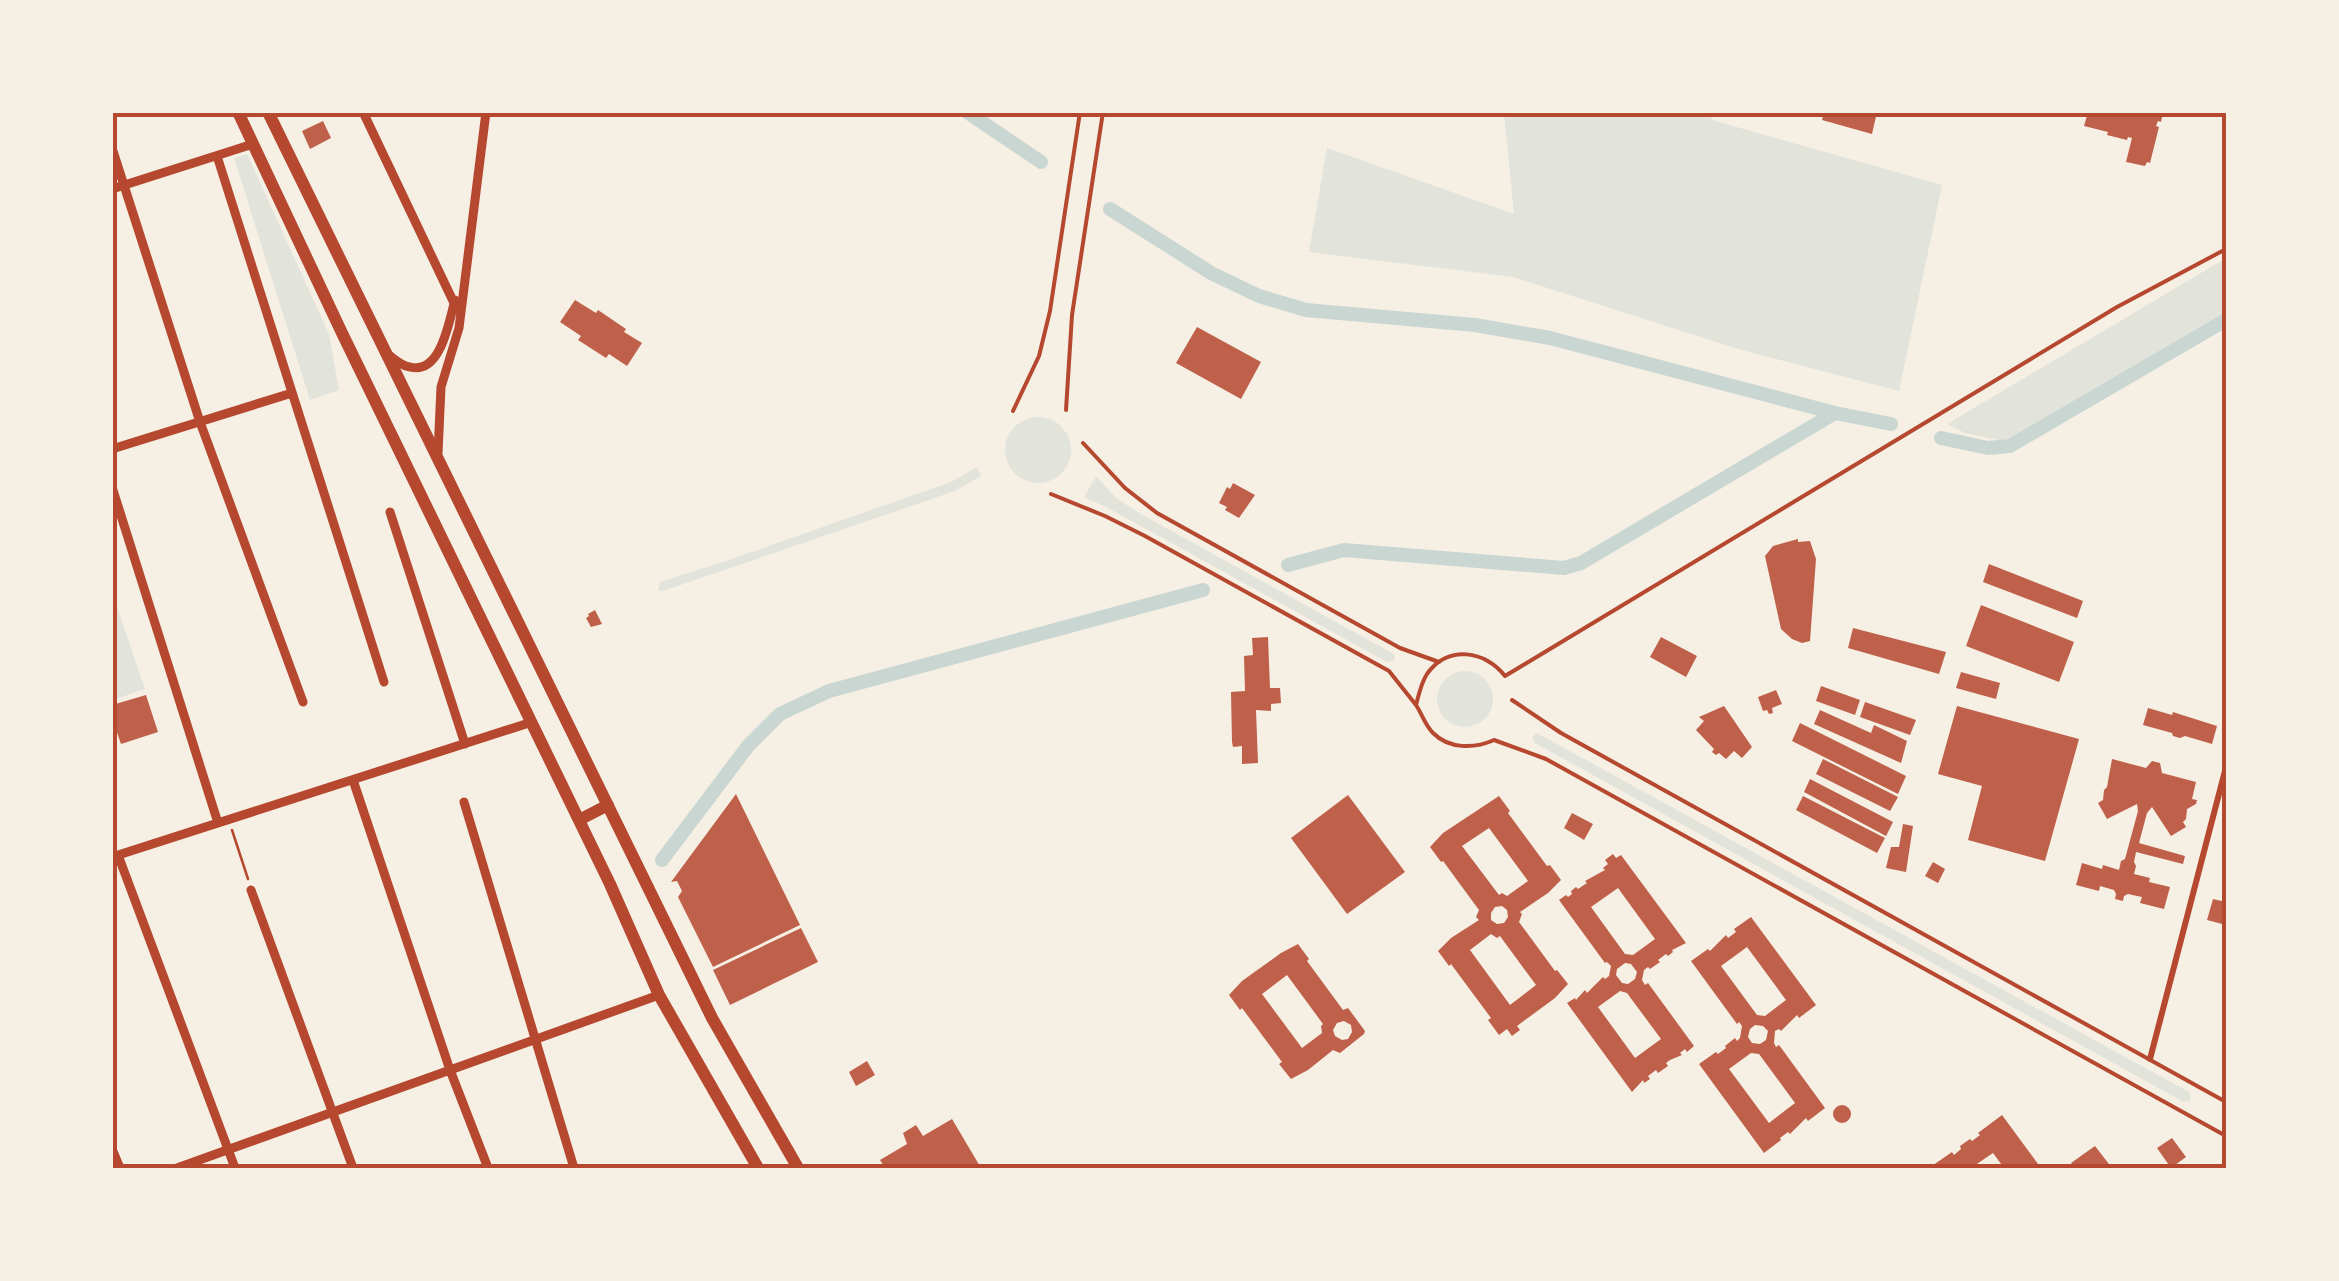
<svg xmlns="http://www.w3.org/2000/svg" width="2339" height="1281" font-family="Barlow,sans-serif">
<rect width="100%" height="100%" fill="#f6efe4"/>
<path fill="#e2e4dc" d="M1504,113H1710L1712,120L1942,185L1899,391L1738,349L1513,277L1309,252L1327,148L1514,214Z
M247,154L329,334L339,390L310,400L234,158Z
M2226,258V313L2020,435L2003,441L1965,433L1947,424Z
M1005 450a33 33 0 1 1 66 0a33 33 0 1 1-66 0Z
M977,467L981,476L955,491L663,591L658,590L660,582L726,561L951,482Z
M1096,476L1116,498L1139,513L1392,653L1395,655L1394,661L1387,662L1108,508L1084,497Z
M112,592L145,689L113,700H112Z
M1437 699a28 28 0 1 1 56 0a28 28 0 1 1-56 0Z
M1537,733L2189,1092L2191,1095L2190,1101L2184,1102L1535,743L1532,737Z"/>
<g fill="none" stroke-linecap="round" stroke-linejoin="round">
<path stroke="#c9d6d2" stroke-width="14" d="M967,112L1041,162
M1110,209L1211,273L1259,296L1306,310L1475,325L1550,338L1835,413L1891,424
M1941,438L1988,448L2010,446L2226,320
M1288,565L1344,550L1564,568L1581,563L1835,413
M662,860L748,746L780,714L829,691L1203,590"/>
</g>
<path fill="#bf614a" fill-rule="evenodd" d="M1824,112H1877L1872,134L1822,120Z
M2088,112H2163L2161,122L2158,121L2156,126L2159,127L2150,163L2147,162L2145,166L2126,162L2132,138L2128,137L2127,140L2107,135L2108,132L2084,126Z
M323,121L331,138L310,149L302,131Z
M575,300L596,313L598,310L626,329L624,332L642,343L627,366L609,354L606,358L578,340L581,336L560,322Z
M1197,327L1261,362L1241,399L1176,363Z
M1233,483L1255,495L1239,518L1225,510L1227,507L1219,503L1227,487L1230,489Z
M1798,539V542L1810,541L1816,559L1810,641L1802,643L1792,639L1781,629L1765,556L1773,546Z
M1989,564L2083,601L2077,618L1983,582Z
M1981,605L2074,642L2059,682L1966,646Z
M595,610L602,624L591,627L586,618L589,616L588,614Z
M1853,628L1946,652L1939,674L1848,648Z
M1268,637L1270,688H1280L1281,703L1271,704V711L1256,710L1258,763L1242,764V746L1233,747L1232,742L1231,692L1245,691L1244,656L1253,655L1252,638Z
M1661,637L1697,656L1686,677L1650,657Z
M1961,672L2000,683L1996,699L1956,688Z
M1821,686L1860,700L1855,715L1816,701Z
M1776,690L1782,704L1772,708L1773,713L1769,714L1767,710L1763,711L1758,697Z
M146,695L158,732L121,744L112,718V705Z
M1865,702L1916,720L1910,735L1860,717Z
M1724,706L1752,747L1742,758L1734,751L1726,759L1719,753L1716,755L1712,752L1714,749L1696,730L1704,721L1699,717Z
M1957,706L2079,739L2045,861L1968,840L1982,786L1938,774Z
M2148,708L2172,715L2173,712L2179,714L2217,726L2212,744L2185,736L2180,738L2173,736L2172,733L2143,725Z
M1820,710L1871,733L1874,725L1907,741L1901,763L1814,724Z
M1800,723L1906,776L1898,794L1792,741Z
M1823,759L1898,797L1890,811L1816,774Z
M2112,759L2146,768L2152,761L2160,763L2162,773L2196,782L2192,799L2197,800L2196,804L2187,809L2186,819L2183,822L2186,827L2171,836L2152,807L2147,813L2139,843L2185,856L2183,864L2136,852L2134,862L2136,866L2134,874L2150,878L2149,882L2170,887L2164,909L2140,903L2142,897L2128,894L2124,896L2123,901L2115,899L2116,894L2114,890L2100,886L2099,891L2076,885L2082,863L2102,869L2103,865L2119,870L2121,861L2125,859L2138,811L2137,804L2107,819L2098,803L2103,800L2104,790L2107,787Z
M1810,779L1893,822L1886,836L1804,792Z
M736,794L800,925L713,967L678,897L682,891L677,881L671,882Z
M1348,795L1405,872L1347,914L1291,838Z
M1499,796L1510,811L1508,813L1547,866L1550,865L1561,880L1548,893L1520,912L1522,914L1519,922L1555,971L1557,970L1568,984L1555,998L1517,1026L1520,1030L1512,1036L1507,1029L1499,1035L1488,1020L1491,1018L1451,964L1449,966L1438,951L1451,938L1479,920L1476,917L1479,910L1443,861L1441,862L1430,847L1443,833ZM1489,828L1528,881L1507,896L1502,893L1499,895L1462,846ZM1502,906L1507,910L1508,917L1504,923L1497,924L1491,920V913L1495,907ZM1491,934L1497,938L1500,936L1536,985L1510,1005L1470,950Z
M1803,796L1885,838L1877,853L1796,810Z
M1572,813L1593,824L1584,840L1564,828Z
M1903,824L1913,826L1906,872L1886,868L1891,847H1899Z
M1613,854L1616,858L1621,855L1686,943L1672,950L1673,952L1668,956L1666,954L1658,960L1660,962L1650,969L1648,967L1644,970L1642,980L1645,985L1648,983L1694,1046L1687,1052L1685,1049L1680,1053L1682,1055L1670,1060L1666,1063L1668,1066L1658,1073L1656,1070L1648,1076L1650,1079L1644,1083L1643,1080L1632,1092L1567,1003L1575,998L1576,1000L1585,990L1587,993L1603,977L1605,979L1609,976L1611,966L1607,962L1605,963L1559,900L1566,895L1568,897L1572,894L1571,891L1576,887L1578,889L1587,883L1585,881L1605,870L1603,868L1608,864L1605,860ZM1618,888L1655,939L1633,955L1625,954L1591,907ZM1625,963L1631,964L1637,972L1635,979L1628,984L1622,983L1616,975L1617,969ZM1620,991L1627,993L1661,1039L1635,1058L1598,1007Z
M1933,862L1945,869L1938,883L1925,876Z
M2213,899L2226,902V925L2207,920Z
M1751,917L1816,1005L1799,1018L1797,1015L1781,1031L1779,1029L1775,1031L1774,1043L1776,1047L1779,1045L1825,1108L1808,1121L1806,1118L1790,1134L1788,1132L1780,1138L1781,1140L1764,1153L1699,1064L1716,1052L1718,1054L1726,1048L1725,1046L1735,1038L1737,1041L1740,1038L1742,1026L1739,1022L1737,1024L1691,961L1708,949L1710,951L1726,935L1728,938L1736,932L1734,929ZM1747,947L1786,1000L1765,1016L1757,1015L1721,966ZM1755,1025L1763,1026L1768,1031L1766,1040L1760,1044L1752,1043L1748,1037L1750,1029ZM1751,1053L1759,1054L1795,1103L1769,1123L1729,1069Z
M801,928L818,962L730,1005L713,970Z
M1298,944L1309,959L1307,961L1343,1010L1348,1008L1365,1031L1364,1034L1340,1053L1333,1050L1308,1070L1291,1079L1279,1064L1282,1062L1242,1008L1240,1010L1229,995L1242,981L1281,953ZM1287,975L1323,1024L1321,1026L1322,1033L1302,1048L1262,994ZM1344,1021L1351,1025L1352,1032L1348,1039L1342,1040L1335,1036L1333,1030L1337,1023Z
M867,1061L875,1075L856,1086L849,1072Z
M1833 1114a9 9 0 1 1 18 0a9 9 0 1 1-18 0Z
M2002,1115L2041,1168H2004L1993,1153L1971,1168H1929L1952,1152L1954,1155L1961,1149L1960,1146L1970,1139L1972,1141L1980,1135L1978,1133Z
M952,1119L981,1168H885L880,1160L907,1144L903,1133L916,1125L923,1136Z
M2172,1138L2186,1157L2171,1168L2157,1148Z
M2095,1146L2112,1168H2069L2073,1166L2071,1163Z"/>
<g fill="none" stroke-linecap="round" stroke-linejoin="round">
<path stroke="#b5482f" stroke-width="2.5" d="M232,830L248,879"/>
<path stroke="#b5482f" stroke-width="4" d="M2226,249L2117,307L1505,676C1486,651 1448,644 1427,674C1421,683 1419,694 1416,705C1422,714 1425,725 1433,733C1449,749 1474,749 1494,740L1546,759L2226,1136
M1066,410L1072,315L1103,112
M1013,411L1039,356L1050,311L1080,112
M1083,443L1125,488L1157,513L1400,648L1439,662
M1051,494L1105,516L1145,536L1389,671L1416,705
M1512,700L1561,733L2226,1102"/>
<path stroke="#b5482f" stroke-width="6" d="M2150,1059L2226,767"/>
<path stroke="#b5482f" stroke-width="9" d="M363,112L454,303
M112,148L200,422L303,702
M217,156L384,682
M112,189L253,144
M389,355C395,360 402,366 410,367C441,375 449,321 455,300
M112,449L292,393
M438,453L441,387L459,328L486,112
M112,487L218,823
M390,512L465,744
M353,780L450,1070L488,1168
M464,802L574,1168
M118,855L235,1168
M112,857L532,722
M251,890L353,1168
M112,1149L120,1168
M177,1168L659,995"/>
<path stroke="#b5482f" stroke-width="12" d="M238,112L342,333L610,884L659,995L758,1168
M268,112L712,1018L798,1168
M579,820L608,805"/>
</g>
<rect width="2339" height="1281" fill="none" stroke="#f6efe4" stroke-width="230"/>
<rect x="115" y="115" width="2109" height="1051" fill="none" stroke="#b5482f" stroke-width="4"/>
</svg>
